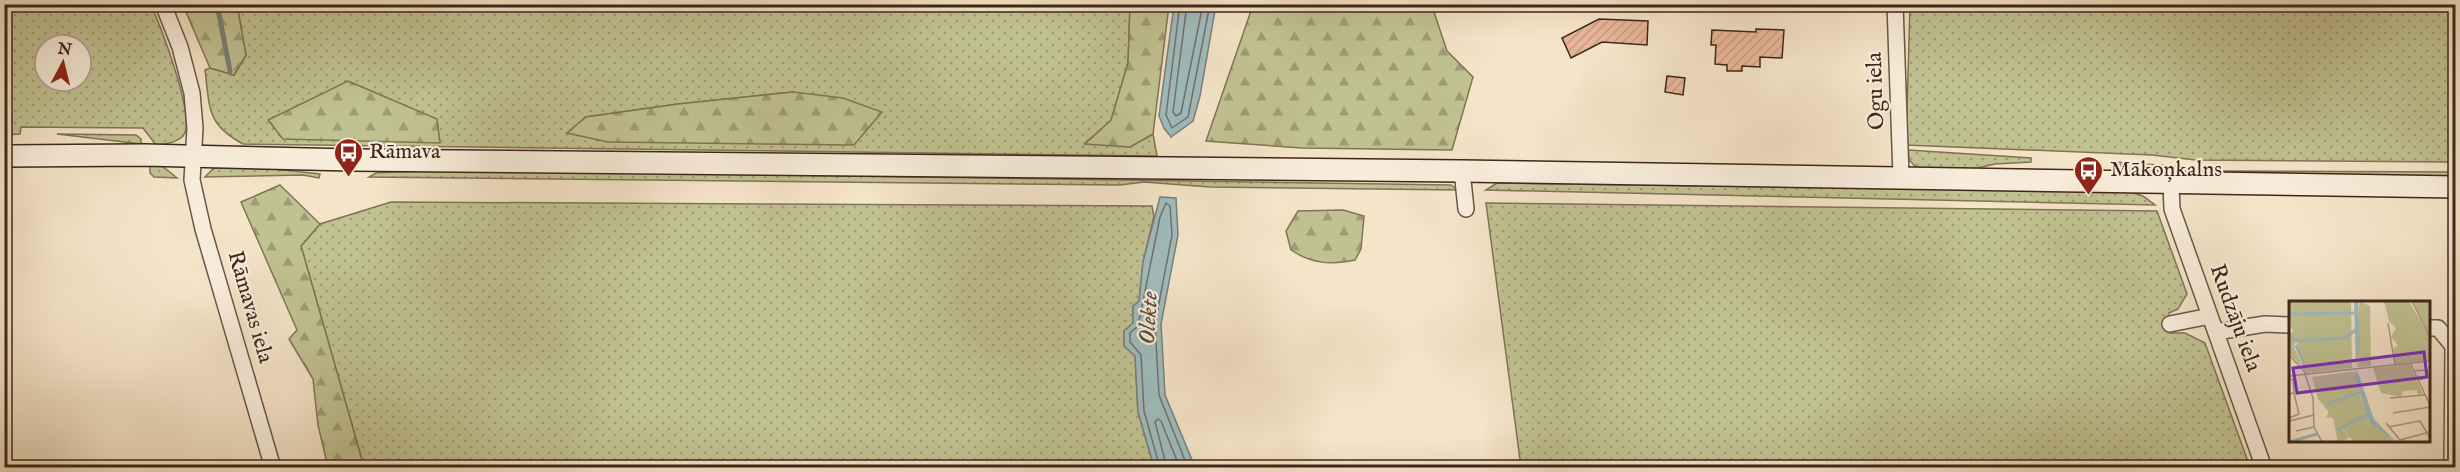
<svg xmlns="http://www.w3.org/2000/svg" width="2460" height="472" font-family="'IM FELL English',serif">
<defs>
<pattern id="grass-dots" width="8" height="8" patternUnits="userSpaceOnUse" patternTransform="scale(1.5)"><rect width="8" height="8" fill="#c1c292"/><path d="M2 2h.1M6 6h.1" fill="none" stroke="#9e9d76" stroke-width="1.8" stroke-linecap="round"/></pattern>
<pattern id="forest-firs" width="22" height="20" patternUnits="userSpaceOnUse" patternTransform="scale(1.5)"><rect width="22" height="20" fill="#c1c292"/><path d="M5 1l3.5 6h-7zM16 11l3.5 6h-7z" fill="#9e9d76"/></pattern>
<pattern id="building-hatch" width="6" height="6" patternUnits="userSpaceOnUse" patternTransform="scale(1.5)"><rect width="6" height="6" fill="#e8b699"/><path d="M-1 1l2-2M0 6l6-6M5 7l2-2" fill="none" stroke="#c89c83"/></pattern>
</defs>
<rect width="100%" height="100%" fill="#f4e4c8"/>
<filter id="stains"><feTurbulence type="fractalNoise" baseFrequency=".00333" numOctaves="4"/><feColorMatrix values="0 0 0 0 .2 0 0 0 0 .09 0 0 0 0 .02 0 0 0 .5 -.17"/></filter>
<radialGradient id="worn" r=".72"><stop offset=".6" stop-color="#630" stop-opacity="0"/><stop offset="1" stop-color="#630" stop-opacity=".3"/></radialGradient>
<path fill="url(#grass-dots)" stroke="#807456" stroke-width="1.5" fill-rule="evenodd" d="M5,5H151C160,24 197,120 183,136C176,143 165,144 156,145L143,128L21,127L20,134L5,135ZM45,45H81V81H45Z
M237,5H1130L1128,63L1111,121L1085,143L1130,147L1153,134L1157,156L243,144C206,124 210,108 205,70L210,68L234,75L246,55ZM793,92L567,133L586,117L678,104Z
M1910,5H2455V162L2196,160L2152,155L1906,145Z
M57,134L136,135L141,139V144Z
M1908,150L2031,158V162L1995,164L1968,170L1918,169L1909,160Z
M2114,162L2202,168L2207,174H2157L2114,166Z
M150,165L162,166L177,178L154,177L150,173Z
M218,167L265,168L320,174L319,178L303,175L205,177L213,169Z
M441,170L1451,185L1457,190L1210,187L1144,182L1120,185L369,177L376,173Z
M2216,171L2455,172L2456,178L2217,174Z
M1497,183L2130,192L2143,196L2155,205L1486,190Z
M391,202L1152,206L1154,216L1143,262L1139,301L1133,306V323L1124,331V346L1135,356L1138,412L1154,467H364L301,246L320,224Z
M1486,203L2157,211L2187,294L2178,309L2169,313L2171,333H2185L2205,343L2250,467H1521Z"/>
<path fill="url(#forest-firs)" stroke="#807456" stroke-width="1.5" d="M183,5H237L246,55L234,75L210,68Z
M1130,5H1169L1153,134L1130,147L1085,144L1111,120L1128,63Z
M1253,5H1434L1433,9L1447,51L1473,77L1452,150L1302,148L1206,141Z
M348,81L437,119L440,143L283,139L268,120Z
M793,92L843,98L882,112L854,145L608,142L567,133L586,117L678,104Z
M280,185L320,224L301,246L364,467H328L318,425L313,379L289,339L297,330L241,202Z
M1343,210L1364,216L1361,249L1355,260C1331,265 1312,264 1291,250L1286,231L1298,211Z"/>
<path fill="#9fbcbe" stroke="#79807c" stroke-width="1.5" d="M1174,5H1216L1200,96L1193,121L1171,137L1164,128L1159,116Z
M1160,197L1176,198L1178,235L1161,324L1165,395L1195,467H1154L1138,412L1135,356L1124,346V331L1133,323V306L1139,301L1143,262Z"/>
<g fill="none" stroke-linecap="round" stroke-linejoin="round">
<path stroke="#6f716c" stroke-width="1.5" d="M1180,4L1166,115L1172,128L1188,117L1210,4
M1187,4L1173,112L1176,116L1181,113L1203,4
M1160,468L1144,411L1141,355L1130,342V333L1138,326L1160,217L1166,203L1170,206L1172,235L1155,324L1159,395L1188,468
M1167,468L1155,422L1158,419L1161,421L1180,468"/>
<path stroke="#79807c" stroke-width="5" d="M217,4L230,71"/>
</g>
<path fill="url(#building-hatch)" stroke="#3f261a" stroke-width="1.5" d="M1599,19L1648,21L1647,45L1602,42L1571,58L1562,38Z
M1756,29L1784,30L1782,58L1760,57V67L1742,66V71H1727V65L1715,64L1716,45H1711L1712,30L1756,32Z
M1667,76L1685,78L1683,95L1665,92Z"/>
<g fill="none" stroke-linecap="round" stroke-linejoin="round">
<defs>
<path id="minor" d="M163,4L180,47L192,93L195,128L192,180L203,229L273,468
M1895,4L1901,177
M1462,171L1466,209
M2171,183L2172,209L2264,468
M2170,324L2210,316
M2428,328H2438L2453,346L2452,468
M2216,332L2265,324L2290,325"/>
<path id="secondary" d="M4,156L145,155L352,160L1462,171L2456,187"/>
</defs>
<use href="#minor" stroke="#6c5646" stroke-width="18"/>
<use href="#secondary" stroke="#3f261a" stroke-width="24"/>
<use href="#minor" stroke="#f8eddb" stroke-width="15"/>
<use href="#secondary" stroke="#f8eddb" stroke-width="21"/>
</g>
<defs>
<symbol id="bus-pin" viewBox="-11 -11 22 30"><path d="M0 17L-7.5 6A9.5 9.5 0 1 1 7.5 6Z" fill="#8f2418" stroke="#f8eddb"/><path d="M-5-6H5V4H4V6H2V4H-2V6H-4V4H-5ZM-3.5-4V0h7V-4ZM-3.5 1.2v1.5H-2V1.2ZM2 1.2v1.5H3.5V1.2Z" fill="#fff"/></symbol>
</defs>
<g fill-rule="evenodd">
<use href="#bus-pin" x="332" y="136" width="33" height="45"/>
<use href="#bus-pin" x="2072" y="154" width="33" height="45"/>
</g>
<g text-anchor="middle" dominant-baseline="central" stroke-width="4.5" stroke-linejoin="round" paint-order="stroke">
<g font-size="22" fill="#3f261a" stroke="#f8eddb">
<text transform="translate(1876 91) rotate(-92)">Ogu iela</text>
<text transform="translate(250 307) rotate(74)">Rāmavas iela</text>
<text transform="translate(2235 318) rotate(70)">Rudzāju iela</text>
</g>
<g font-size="22" fill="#3f261a" stroke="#f8eddb" text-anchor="start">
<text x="369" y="152">Rāmava</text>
<text x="2110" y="170">Mākoņkalns</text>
</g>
<g font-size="24" font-style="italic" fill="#574c43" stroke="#f8eddb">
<text transform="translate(1149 318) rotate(-87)">Olekte</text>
</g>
</g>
<g transform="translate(2289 301)">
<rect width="141" height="141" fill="#f4e4c8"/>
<path d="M0,0H62L63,67L17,72L7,38L5,46L13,65L0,53V29L3,32L4,30L0,23ZM95,0H120L141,36V59L106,63L104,48L109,44L102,36L107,27L100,20ZM120,63L134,93L129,94L128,89L114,90L112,96L92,92L84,67ZM67,70L70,92L81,120L106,141H65L29,98L23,76Z" fill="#c1c292"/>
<path d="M70,0L81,5L82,65L69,66ZM41,108L56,123L52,127L61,136L53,141H49L44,117L37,116Z" fill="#c1c292"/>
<path d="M124,0H141V35Z" fill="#c1c292"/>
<path d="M65,0H69L71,43L67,66ZM68,69L85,118L107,141L83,124L78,114L66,77Z" fill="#9fbcbe"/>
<path fill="none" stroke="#9fbcbe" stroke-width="3" d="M0,13L65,12M3,35L6,40L56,37L68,28M7,44L17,69M38,103L71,91M48,129L79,113M0,141L28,133"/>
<path fill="none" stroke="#ac9882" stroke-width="1.5" d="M123,0L141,36M99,22L106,64M0,54L15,70L24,97L25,126L33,141M121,62L141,104M124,70L137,69V77L129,79M0,75L141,60M0,79L4,78L5,92M0,93L5,92L10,113L0,117M101,97L136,94M104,112L141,106M0,120L25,114M97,122L111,139M99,126L131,120L141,137M7,130L25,126M111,139L141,131"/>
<path fill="#7b2cbf" fill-opacity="0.15" stroke="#7b2cbf" stroke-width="3" d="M135,51L138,76L8,92L4,67Z"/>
<rect width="141" height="141" fill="none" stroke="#3f261a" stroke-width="3"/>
</g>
<rect width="2460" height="472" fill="none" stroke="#f4e4c8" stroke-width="24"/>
<rect x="6" y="6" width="2448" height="460" fill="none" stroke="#3f261a" stroke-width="3"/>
<rect x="12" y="12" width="2436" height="448" fill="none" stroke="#3f261a" stroke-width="1.5"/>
<g transform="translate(63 63) rotate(7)"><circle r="28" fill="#f8eddb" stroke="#ae9d8e" stroke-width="1.5"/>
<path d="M0-4.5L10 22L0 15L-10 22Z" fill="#8f2418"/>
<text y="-9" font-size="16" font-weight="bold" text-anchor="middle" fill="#3f261a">N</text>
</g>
<rect width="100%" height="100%" filter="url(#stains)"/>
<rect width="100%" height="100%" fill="url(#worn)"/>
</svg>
